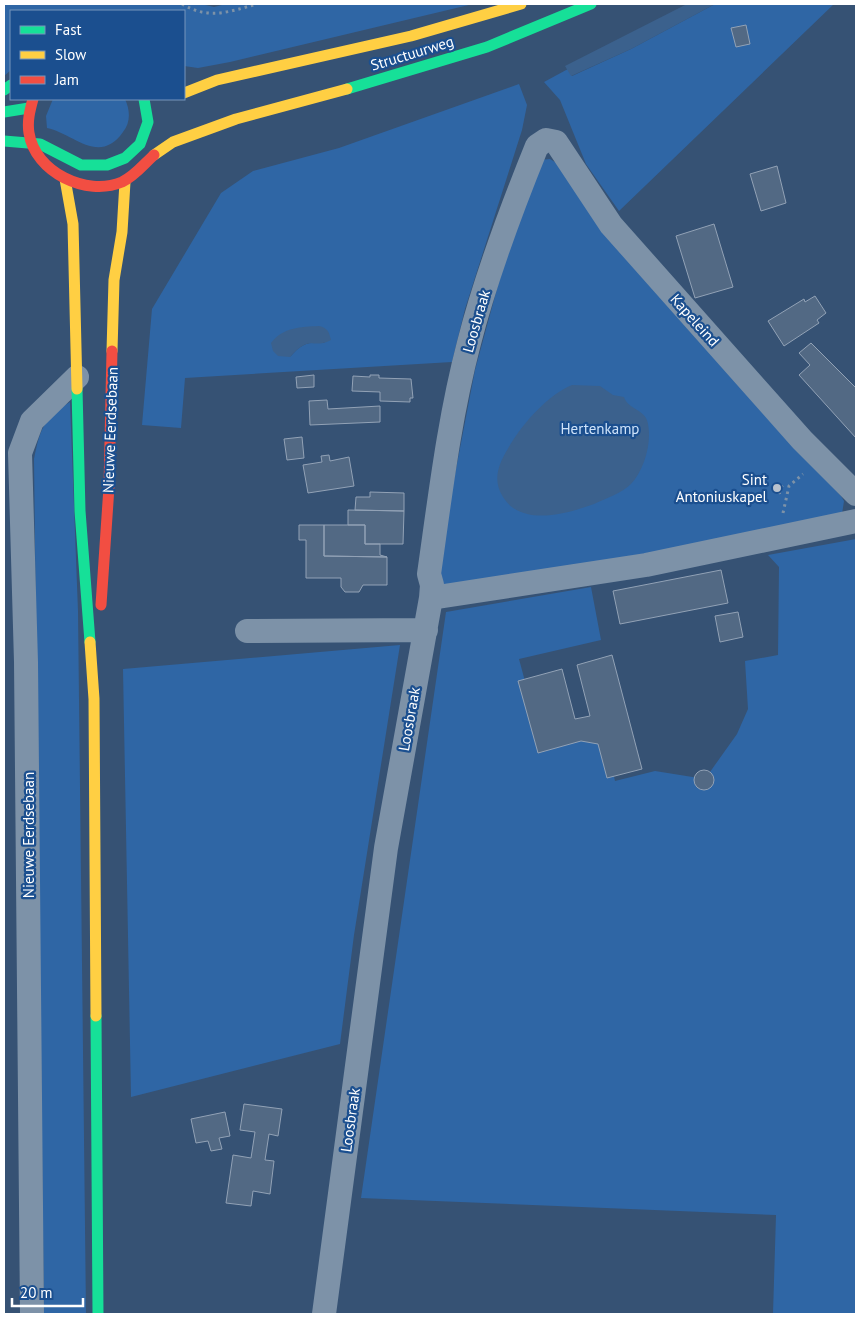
<svg xmlns="http://www.w3.org/2000/svg" width="860" height="1318" font-family="'PT Sans',sans-serif">
<rect width="100%" height="100%" fill="#365274"/>
<path fill="#2f66a5" fill-rule="evenodd" d="M4,4H201L214,7L226,4H473L230,62L198,68L184,66V11H11V70L4,76Z
M715,4H834L619,211L586,164L560,100L544,82L568,69L572,76L631,49Z
M519,84L527,105L522,130L465,309L452,362L185,378L181,428L142,425L152,309L221,193L253,171L339,148ZM303,327L325,343C308,341 301,344 290,357Z
M53,99H125C130,110 131,122 123,132C99,166 73,133 47,128L46,116Z
M550,159L558,164L631,263L841,496L844,501L842,514L832,522L443,589L436,573L475,370L524,189L540,160Z
M70,402L78,611L86,1314H44L34,459C40,430 43,418 70,402Z
M856,539V1314H773L776,1215L361,1198L446,612L591,587L601,640L519,659L541,741L602,725L615,781L655,771L705,779L737,734L748,709L745,661L778,655L779,567L768,555Z
M400,645L354,935L340,1044L131,1097L123,669Z"/>
<path fill="#3b618d" d="M687,4H715L631,49L571,76L565,66Z
M319,326C328,328 329,332 331,340C312,350 311,333 290,357L278,356L273,351L271,343C283,327 301,327 319,326Z
M572,385L600,386L613,395L624,397C628,410 646,409 648,424C652,443 644,470 631,484C622,493 605,499 594,504C566,514 522,527 503,497C491,478 500,462 510,445C524,422 548,395 572,385Z"/>
<path fill="#526984" stroke="#92a2b6" d="M746,25L750,44L736,47L731,28Z
M777,166L786,203L761,211L750,174Z
M714,224L733,287L695,298L676,236Z
M815,296L826,313L817,320L819,323L784,346L768,321L804,299L805,302Z
M811,343L856,388V438L799,375L810,365L799,353Z
M314,375V387L297,388L296,377Z
M370,375H379V378L411,379L413,398H410V402L380,401V392L352,391L353,376L370,377Z
M327,400L328,409L380,406V422L310,425L309,401Z
M302,437L304,458L287,460L284,439Z
M329,455L330,461L349,457L354,486L308,493L303,465L322,462L321,456Z
M776,483L783,486L780,494L772,489Z
M370,492L404,493V511L355,510L356,497H370Z
M348,510L404,511L403,544H365V525H348Z
M299,525H324V556L387,557V585H363L359,592H345L341,587V578H306V540H299Z
M324,525H365V544H380V555L387,557L324,556Z
M721,570L728,603L620,624L613,591Z
M738,612L743,637L720,642L715,616Z
M612,655L642,769L607,778L598,744L581,741L538,753L518,681L562,669L575,719L590,716L577,665Z
M694 780a10 10 0 1 1 20 0a10 10 0 1 1-20 0Z
M244,1104L282,1109L278,1136L269,1134L265,1160L274,1161L270,1194L253,1191L251,1206L226,1203L233,1155L251,1158L255,1132L240,1130Z
M225,1112L230,1136L219,1138L222,1149L211,1151L208,1141L196,1143L191,1119Z"/>
<g fill="none" stroke-linecap="round" stroke-linejoin="round">
<path stroke="#7d92a8" stroke-width="3" stroke-dasharray="2.5 4" stroke-linecap="butt" d="M182,4C209,20 228,12 257,4
M783,513L789,486L803,474"/>
<path stroke="#7d92a8" stroke-width="24" d="M431,598L646,565L856,521
M247,631L426,630
M32,1314L26,662L20,453L32,421L77,377
M324,1314L386,848L431,598L432,585L429,574C440,497 449,419 469,343C486,276 511,210 537,146L546,140L556,142L611,225L802,440L856,494"/>
<path stroke="#16e098" stroke-width="11" d="M347,89L487,47L591,4
M4,90L11,85
M4,112L29,108
M4,141L40,144L81,165H107L125,158L140,144L148,122L144,99
M77,389L80,511L90,642
M96,1016L98,1314"/>
<path stroke="#ffcf43" stroke-width="11" d="M184,93L217,80L411,36L521,4
M154,155L173,142L236,119L347,89
M65,179L73,224L77,389
M112,351L114,280L122,232L125,182
M90,642L94,699L96,1016"/>
<path stroke="#f24e42" stroke-width="11" d="M33,99C30,110 27,121 29,133C35,172 86,197 122,182C135,176 144,164 154,155
M101,605L109,487L112,351"/>
</g>
<circle fill="#b9c2ce" stroke="#1b4f8f" stroke-width="2" cx="777" cy="488" r="5"/>
<g text-anchor="middle" dominant-baseline="central" stroke-width="4.5" stroke-linejoin="round" paint-order="stroke">
<g font-size="15" fill="#fff" stroke="#1b4f8f">
<text transform="translate(412 53) rotate(-17)">Structuurweg</text>
<text transform="translate(695 320) rotate(48)">Kapeleind</text>
<text transform="translate(476 321) rotate(-74)">Loosbraak</text>
<text transform="translate(110 430) rotate(-88)">Nieuwe Eerdsebaan</text>
<text transform="translate(409 719) rotate(-80)">Loosbraak</text>
<text transform="translate(28 835) rotate(-90)">Nieuwe Eerdsebaan</text>
<text transform="translate(350 1120) rotate(-82)">Loosbraak</text>
</g>
<g font-size="15" fill="#cfe3fa" stroke="#1b4f8f">
<text x="600" y="428">Hertenkamp</text>
</g>
<g font-size="15" fill="#fff" stroke="#1b4f8f" text-anchor="end">
<text x="767" y="479">Sint<tspan x="767" dy="17">Antoniuskapel</tspan></text>
</g>
</g>
<rect width="860" height="1318" fill="none" stroke="#ffffff" stroke-width="10"/>
<rect x="10" y="10" width="175" height="90" fill="#1b4f8f" stroke="#7695bc"/>
<rect x="20" y="26" width="25" height="8" fill="#16e098" stroke="#7695bc"/>
<text x="55" y="35" font-size="15" fill="#ffffff">Fast</text>
<rect x="20" y="51" width="25" height="8" fill="#ffcf43" stroke="#7695bc"/>
<text x="55" y="60" font-size="15" fill="#ffffff">Slow</text>
<rect x="20" y="76" width="25" height="8" fill="#f24e42" stroke="#7695bc"/>
<text x="55" y="85" font-size="15" fill="#ffffff">Jam</text>
<path d="M12 1298v8h71v-8" fill="none" stroke="#ffffff" stroke-width="2.5"/>
<text x="20" y="1298" font-size="15" fill="#ffffff" stroke="#1b4f8f" stroke-width="4" paint-order="stroke">20 m</text>
</svg>
